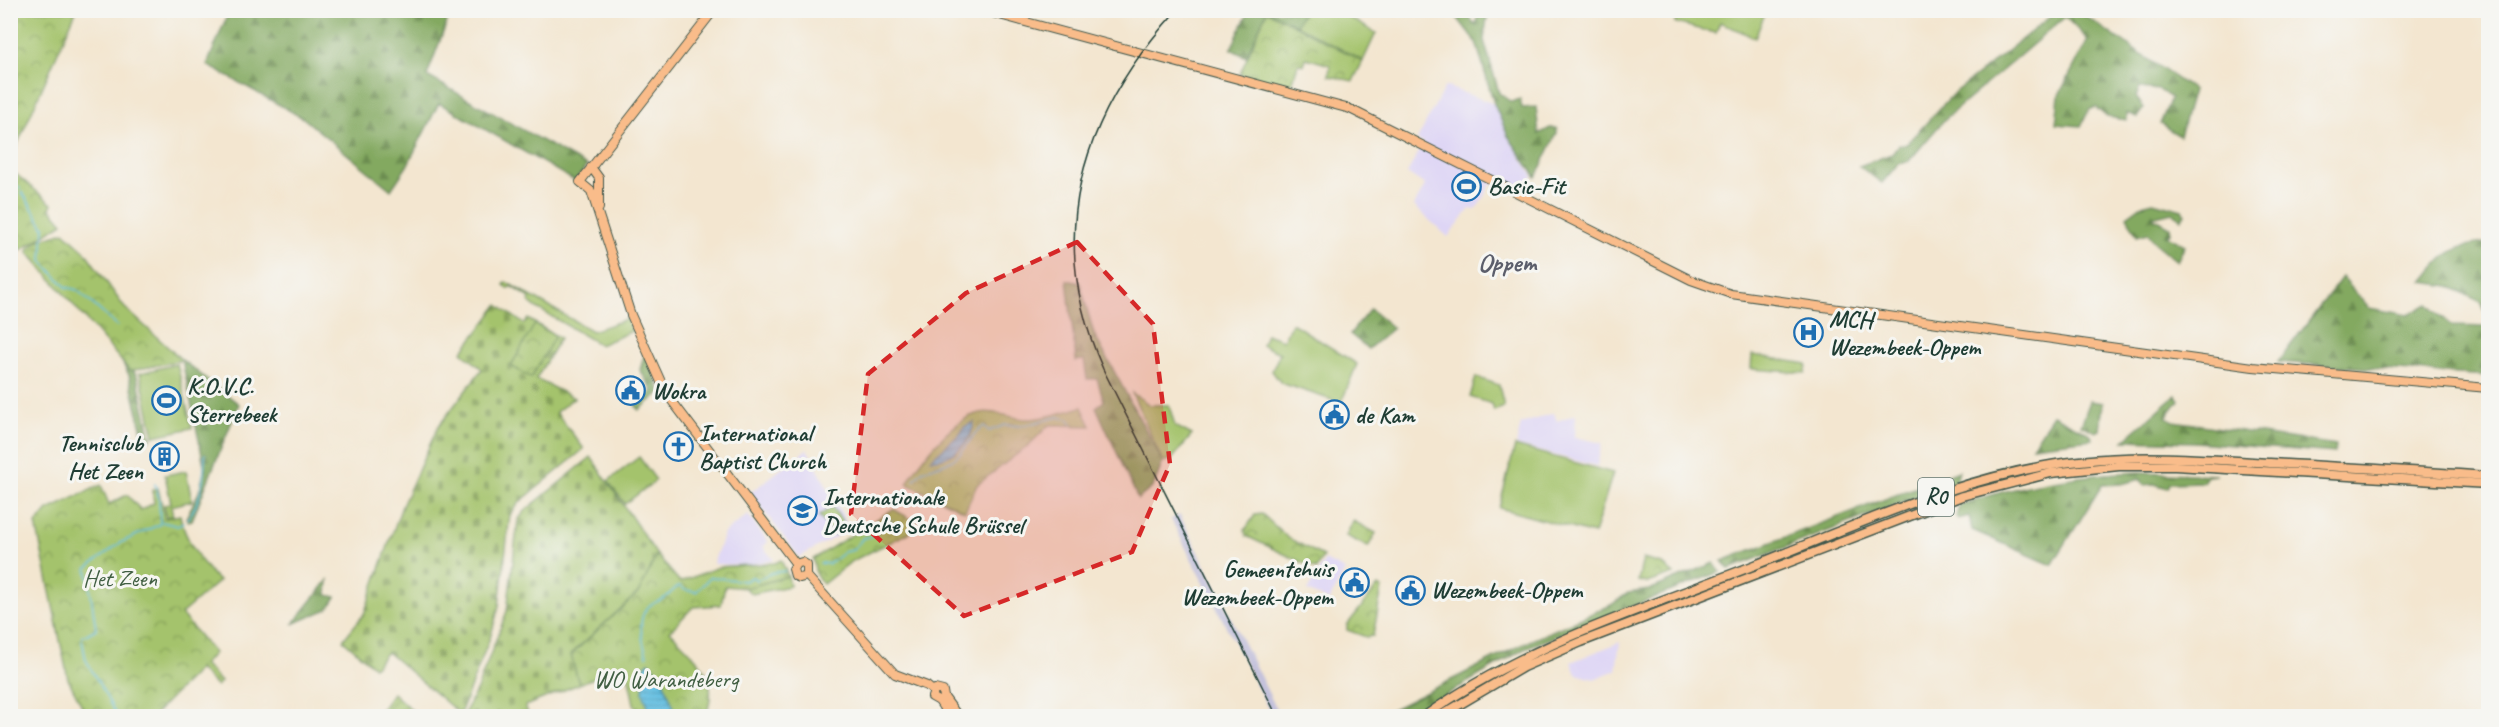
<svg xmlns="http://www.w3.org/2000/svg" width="2499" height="727" font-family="Caveat,sans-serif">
<defs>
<pattern id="forest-firs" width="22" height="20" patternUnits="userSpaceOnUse" patternTransform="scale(1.5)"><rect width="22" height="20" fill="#83a960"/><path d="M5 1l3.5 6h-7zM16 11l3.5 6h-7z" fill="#6b8b50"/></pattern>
<pattern id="cemetery-stones" width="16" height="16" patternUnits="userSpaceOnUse" patternTransform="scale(1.5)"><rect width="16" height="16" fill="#a4c36c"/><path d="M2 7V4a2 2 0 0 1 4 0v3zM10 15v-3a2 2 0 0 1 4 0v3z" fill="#85a05a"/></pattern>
<pattern id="park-crowns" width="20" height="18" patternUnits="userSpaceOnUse" patternTransform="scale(1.5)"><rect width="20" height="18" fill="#a4c36c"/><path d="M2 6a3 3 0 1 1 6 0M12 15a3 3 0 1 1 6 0" fill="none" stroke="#85a05a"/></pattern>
<pattern id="garden-furrows" width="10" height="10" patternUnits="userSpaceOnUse" patternTransform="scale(1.5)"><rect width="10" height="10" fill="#a4c36c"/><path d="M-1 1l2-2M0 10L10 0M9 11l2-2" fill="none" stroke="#85a05a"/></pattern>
<pattern id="water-rules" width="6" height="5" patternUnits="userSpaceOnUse" patternTransform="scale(1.5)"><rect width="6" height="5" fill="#64bfe2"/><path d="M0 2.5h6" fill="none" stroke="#529cb8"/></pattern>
</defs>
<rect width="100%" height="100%" fill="#f6f6f2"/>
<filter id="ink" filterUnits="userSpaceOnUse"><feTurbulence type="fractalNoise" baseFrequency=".0167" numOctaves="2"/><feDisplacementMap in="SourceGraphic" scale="12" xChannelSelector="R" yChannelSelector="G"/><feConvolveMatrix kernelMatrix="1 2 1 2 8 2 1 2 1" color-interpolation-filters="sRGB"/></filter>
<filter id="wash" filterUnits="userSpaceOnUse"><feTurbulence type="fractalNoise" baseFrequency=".008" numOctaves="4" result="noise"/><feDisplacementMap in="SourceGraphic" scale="24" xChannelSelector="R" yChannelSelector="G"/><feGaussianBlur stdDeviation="1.35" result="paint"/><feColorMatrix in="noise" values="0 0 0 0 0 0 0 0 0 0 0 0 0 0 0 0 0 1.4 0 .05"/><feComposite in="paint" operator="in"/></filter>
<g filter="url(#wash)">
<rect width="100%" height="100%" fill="#f3e6d0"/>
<path fill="#ded5f5" d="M1445,86L1494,104L1508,136L1533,176L1524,189L1491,184L1476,210L1470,209L1448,237L1414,206L1425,185L1407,173L1424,143L1417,140Z
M1554,413L1557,421L1576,414L1575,437L1602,443L1597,466L1516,445L1521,424Z
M807,449L850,529L799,557L750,493Z
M748,515L768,542L763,547L774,560L745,565L713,564L724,533Z
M1325,560L1345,570L1329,601L1307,591Z
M1620,642L1616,670L1594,679L1576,674L1571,662Z"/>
<path fill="#c3c1db" d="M1180,515L1199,553L1280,716H1272L1171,519Z"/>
<path fill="#a4c36c" stroke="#628050" stroke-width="1.5" d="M1304,11H1338L1376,33L1363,61L1296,25Z
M1675,11V10L1766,11L1755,38L1720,22L1716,33L1675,23Z
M506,282L592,331L627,319L632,331L600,345L537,308L529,302L530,298L511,286L508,289L504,285Z
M1292,323L1357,364L1341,403L1281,383L1272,371L1280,353L1262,345L1266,334L1283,340Z
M1752,355L1807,364L1806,373L1751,369Z
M177,364L192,428L154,436L140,373Z
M1476,377L1499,385L1504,407L1494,411L1492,404L1470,397Z
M1132,393L1150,405H1169L1175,426L1192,435L1172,459L1163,462Z
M1515,446L1613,473L1594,534L1499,508Z
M639,457L656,480L625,504L608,481Z
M186,471L192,501L171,506L173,516L167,517L164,505L171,503L165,475Z
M832,507L846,526L834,535L819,516Z
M788,576L790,586L752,594L745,588Z"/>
<path fill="url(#forest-firs)" stroke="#51734a" stroke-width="1.5" d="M229,11H451L427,76L587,166L575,181L439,103L407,166L391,190L303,118L207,65Z
M1249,11H1304L1296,25L1267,11L1246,57L1231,49Z
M1452,11H1465L1476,26L1478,11H1488L1484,40L1499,93L1511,102L1520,99L1522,108L1536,107L1539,134L1550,128H1557V133L1536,177L1508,136L1494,104L1476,42Z
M2057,11H2078L2193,90L2180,136L2160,124L2171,98L2159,90L2140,88L2136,97L2144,108L2137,117L2127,113V120L2107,117L2095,107L2089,110L2081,126L2056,124L2059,95L2088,40L2065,17L1945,119L1908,162L1898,164L1882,183L1859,166L1892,154L1899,145L1907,144L1952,95Z
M2153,202L2182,210L2185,214L2182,219L2172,212L2152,217L2170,227L2171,233L2165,235L2185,245L2177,261L2158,246L2148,233L2137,236L2127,216L2142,205Z
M2488,243V318L2481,302L2449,286L2423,282C2445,254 2452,245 2488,243Z
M2342,277L2369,308L2408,315L2428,304L2451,326L2488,327V376L2278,362Z
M1067,280L1080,283L1094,334L1163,462L1153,487L1138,499L1096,407L1104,401L1097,379H1087L1084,360L1076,361Z
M1370,309L1393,328L1368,349L1350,334Z
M645,353L661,392L639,410L635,405L653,391L640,370Z
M121,360H126L137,376L151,439L144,441L129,375Z
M182,360L239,404L192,520L188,521L186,518L199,492L205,469Z
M2176,395L2179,400L2166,417L2174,421L2336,445L2335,453L2195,442L2124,440Z
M2090,401L2103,403L2100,430L2096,432L2081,425Z
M2053,415L2090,434L2093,439L2032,446Z
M1959,471L1956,482L1729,569L1722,561Z
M2139,472L2216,475L2207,476L2203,482L2170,483L2168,488L2154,484L2143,485L2140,479L2122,484L2102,485L2052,565L1972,530L1969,516L1959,519L1956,517L1959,505C2018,485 2077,474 2139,472Z
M1714,563L1720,572L1528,647L1454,690L1415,716H1379L1525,643L1611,605L1628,593L1649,590Z
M328,580L327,595L336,597L328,609L293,624Z"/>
<path fill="url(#cemetery-stones)" stroke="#628050" stroke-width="1.5" d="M498,305L524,324L528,319L560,338L536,379L574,398L556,412L584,449L520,502L510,515L499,606L491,635L460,714L387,652L374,667L343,640L364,614L402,506L438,427L482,369L462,352Z
M591,457L657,555L639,592L571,654L579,684L525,706L529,716H463L477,689L507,611L518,520L526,510Z"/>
<path fill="url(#park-crowns)" stroke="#628050" stroke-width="1.5" d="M11,10L76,11L11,159L10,11Z
M1267,11L1363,61L1353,81L1329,76L1330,65L1306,58L1304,65L1298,64L1292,84L1278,81L1277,84L1240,74Z
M11,170L52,204L50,208L63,223L21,250L11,233Z
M64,232L84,250L124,307L182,360L130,371L28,252L29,248L39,240Z
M535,324L555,336L531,378L511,366Z
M1082,407L1091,426L1049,425L1029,445L977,485L965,511L907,484C917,463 950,424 973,415C990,407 1010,419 1028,419C1045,419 1065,411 1082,407Z
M101,485L109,504L127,495L141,510L154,503L152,490L158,488L165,518L180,515C184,538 202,565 219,581L181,614L214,653L204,664L221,682L216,686L199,669L153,716H87L68,679L36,524L48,510Z
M893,509L918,523L911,532L852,561L823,584L816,575L813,559Z
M1262,514L1288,538L1323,556L1316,569L1246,536L1245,530L1255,515Z
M1353,521L1376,533L1368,547L1346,536Z
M657,555L680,582L719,567L775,563L781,560L788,576L746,588L725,586L721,605L693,607L670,631C696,660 721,673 706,716H641L634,704L626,665L579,684L571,655L639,592Z
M1643,559L1662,564L1674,574L1647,583L1638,581Z
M1378,586L1382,588L1373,636L1366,637L1347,630V625Z"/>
<path fill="url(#garden-furrows)" stroke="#628050" stroke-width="1.5" d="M393,693L418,716H376Z"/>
<path fill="url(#water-rules)" stroke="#427e8b" stroke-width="1.5" d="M974,422C972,442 952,461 931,459L961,433L964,427Z
M649,662L663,680L677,716H652L643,693L645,666Z"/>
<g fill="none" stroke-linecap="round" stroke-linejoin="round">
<path stroke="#64bfe2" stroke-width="1.5" d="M14,184L20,188
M22,192L44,227L42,261L66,287L77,290L117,326
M914,480L922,471L951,461L960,454L976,432L984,426L989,431L1005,425L1021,426L1058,417L1068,419L1072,424
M187,519C202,502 204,476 205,454
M162,522L178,526L184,522
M820,563L829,564L844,552L853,550L863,538L872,536L892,520
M82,637L96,629L87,568L120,543L160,524L159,498L155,484
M82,640L86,660L117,716
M647,656C642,641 637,619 647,608C651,603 660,601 666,597C672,593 673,588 680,586L685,590L696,592L710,577L745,581L752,577L757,580L771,573L785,571"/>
</g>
</g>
<g filter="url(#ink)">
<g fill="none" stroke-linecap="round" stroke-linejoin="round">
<defs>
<path id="major" d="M714,10L580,182L591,191L631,315L666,393L796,564
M981,10L1350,109L1691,280L1731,294L2253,367L2488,388
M591,167L599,178V208
M796,564L793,569L795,576L800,578L807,576
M796,564L802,562L807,565V576
M807,576L895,674L927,686L933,691
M949,716L939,701L932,697L935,689L943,691L944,697L958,716"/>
<path id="highway" d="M1425,716C1524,645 1643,609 1755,565C1860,524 1967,473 2080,461C2143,454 2207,459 2270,463C2343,467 2416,471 2488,476
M1440,716L1523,667L1581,642L1962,496L2051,473L2119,466H2175L2488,484"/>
</defs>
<use href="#major" stroke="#3f564b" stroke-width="10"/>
<use href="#highway" stroke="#3f564b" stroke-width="11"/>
<use href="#major" stroke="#f9bc8a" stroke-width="8"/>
<use href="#highway" stroke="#f9bc8a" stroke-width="8"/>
<path stroke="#1f3d34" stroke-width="1.5" d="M1177,10C1081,115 1043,234 1103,369L1277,716"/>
</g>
</g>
<path fill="#d62828" fill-opacity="0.2" stroke="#d62828" stroke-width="4.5" stroke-dasharray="12 8" stroke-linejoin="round" d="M1077,242L1153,324L1170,464L1132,552L964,616L851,514L868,374L966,293Z"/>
<defs>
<symbol id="stadium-ring" viewBox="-11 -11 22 22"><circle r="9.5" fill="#f6f6f2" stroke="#1f6fb2" stroke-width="1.5"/><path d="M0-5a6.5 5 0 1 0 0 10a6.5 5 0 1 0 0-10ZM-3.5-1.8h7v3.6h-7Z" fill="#1f6fb2"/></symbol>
<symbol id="hospital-ring" viewBox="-11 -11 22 22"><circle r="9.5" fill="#f6f6f2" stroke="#1f6fb2" stroke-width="1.5"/><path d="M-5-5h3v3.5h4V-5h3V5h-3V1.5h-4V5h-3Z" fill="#1f6fb2"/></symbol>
<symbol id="civic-ring" viewBox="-11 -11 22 22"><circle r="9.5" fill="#f6f6f2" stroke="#1f6fb2" stroke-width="1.5"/><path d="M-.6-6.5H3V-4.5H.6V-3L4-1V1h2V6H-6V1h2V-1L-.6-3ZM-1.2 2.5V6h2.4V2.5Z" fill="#1f6fb2"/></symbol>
<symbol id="church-ring" viewBox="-11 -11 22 22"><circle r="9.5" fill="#f6f6f2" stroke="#1f6fb2" stroke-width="1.5"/><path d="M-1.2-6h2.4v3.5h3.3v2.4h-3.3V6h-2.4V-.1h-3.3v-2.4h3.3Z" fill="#1f6fb2"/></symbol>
<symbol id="building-ring" viewBox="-11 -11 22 22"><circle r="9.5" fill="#f6f6f2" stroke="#1f6fb2" stroke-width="1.5"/><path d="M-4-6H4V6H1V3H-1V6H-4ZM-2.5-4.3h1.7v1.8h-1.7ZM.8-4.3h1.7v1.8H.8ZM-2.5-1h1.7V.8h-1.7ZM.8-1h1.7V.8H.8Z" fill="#1f6fb2"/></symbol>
<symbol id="school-ring" viewBox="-11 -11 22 22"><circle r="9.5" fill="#f6f6f2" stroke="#1f6fb2" stroke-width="1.5"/><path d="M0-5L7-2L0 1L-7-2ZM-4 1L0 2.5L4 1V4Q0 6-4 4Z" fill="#1f6fb2"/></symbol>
</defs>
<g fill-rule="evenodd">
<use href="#stadium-ring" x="1450" y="170" width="33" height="33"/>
<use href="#hospital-ring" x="1792" y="316" width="33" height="33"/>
<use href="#civic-ring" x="614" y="374" width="33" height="33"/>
<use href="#stadium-ring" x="150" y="384" width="33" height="33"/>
<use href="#civic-ring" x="1318" y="398" width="33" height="33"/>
<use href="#church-ring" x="662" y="430" width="33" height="33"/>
<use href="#building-ring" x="148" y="440" width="33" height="33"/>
<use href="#school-ring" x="786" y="494" width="33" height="33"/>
<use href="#civic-ring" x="1338" y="566" width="33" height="33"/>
<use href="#civic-ring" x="1394" y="574" width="33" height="33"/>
</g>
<g text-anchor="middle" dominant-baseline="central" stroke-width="6" stroke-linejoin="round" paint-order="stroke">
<rect fill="#f6f6f2" stroke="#60746d" stroke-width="1.5" x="1918" y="478" width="36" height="38" rx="4.5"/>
<g font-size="22" font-weight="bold" fill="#1f3d34">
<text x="1936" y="497">R0</text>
</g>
<g font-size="24" font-weight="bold" fill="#1f3d34" stroke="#f6f6f2" text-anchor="start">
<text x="1488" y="186">Basic-Fit</text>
<text x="1829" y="319">MCH<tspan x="1829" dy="28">Wezembeek-Oppem</tspan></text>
<text x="187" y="386">K.O.V.C.<tspan x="187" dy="28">Sterrebeek</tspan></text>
<text x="652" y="391">Wokra</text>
<text x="1355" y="415">de Kam</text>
<text x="699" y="433">International<tspan x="699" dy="28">Baptist Church</tspan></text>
<text x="143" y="443" text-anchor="end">Tennisclub<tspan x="143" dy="28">Het Zeen</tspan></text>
<text x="823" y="497">Internationale<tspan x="823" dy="28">Deutsche Schule Brüssel</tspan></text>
<text x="1333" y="569" text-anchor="end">Gemeentehuis<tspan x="1333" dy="28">Wezembeek-Oppem</tspan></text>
<text x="1431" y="590">Wezembeek-Oppem</text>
</g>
<g font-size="24" fill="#405e42" stroke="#f6f6f2">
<text x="120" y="578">Het Zeen</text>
<text x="666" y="679">WO Warandeberg</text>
</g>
<g font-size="27" font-weight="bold" fill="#5b5e6b" stroke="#f6f6f2">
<text x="1507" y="262">Oppem</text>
</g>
</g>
<rect width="2499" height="727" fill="none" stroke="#f6f6f2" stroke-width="36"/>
</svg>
